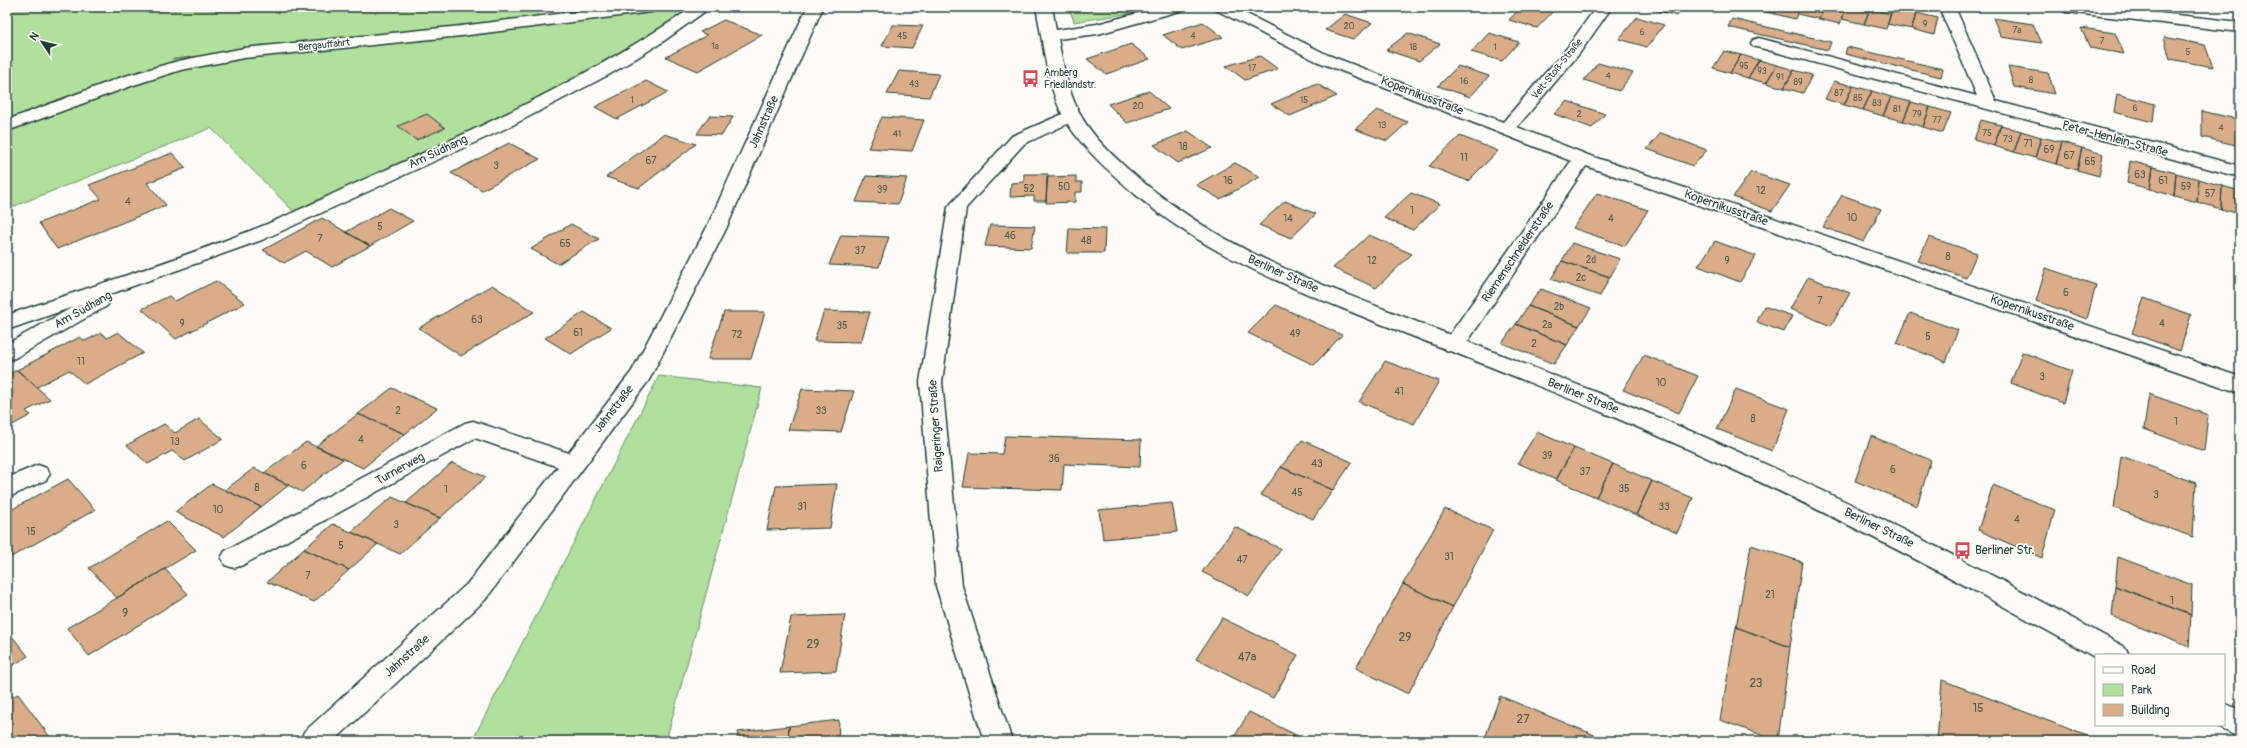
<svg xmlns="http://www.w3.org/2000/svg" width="2247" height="748" font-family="Pangolin,sans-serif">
<rect width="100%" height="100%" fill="#fdfcf7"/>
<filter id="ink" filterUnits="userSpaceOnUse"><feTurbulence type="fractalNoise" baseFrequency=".025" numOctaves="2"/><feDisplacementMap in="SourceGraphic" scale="8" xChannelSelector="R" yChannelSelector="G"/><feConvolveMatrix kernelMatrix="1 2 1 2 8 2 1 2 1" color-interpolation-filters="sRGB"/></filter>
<g filter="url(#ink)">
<path fill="#b1df9e" stroke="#688e69" d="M7,7H587L539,12L534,23L172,59L404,42L693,7L659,34L538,99L294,212L211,128L7,209Z
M1069,7H1151L1131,13L1074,22Z
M659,376L762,388L666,741H472Z"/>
<path fill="#d9ad8a" stroke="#1f3d34" d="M1521,7H1557L1537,28L1509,20Z
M1644,7H1683L1677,16Z
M1756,7H1778L1775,14L1755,10Z
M1778,7H1800L1795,19L1775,14Z
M1800,7H1823L1819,19L1797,14Z
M1823,7L1846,9L1840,24L1819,19Z
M1847,7L1870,9L1864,24L1842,19Z
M1893,7L1916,13L1912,29L1887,24Z
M1870,9L1891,14L1886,29L1864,24Z
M1916,13L1938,18L1934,35L1912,29Z
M1345,14L1372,23L1353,39L1325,30Z
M1637,17L1664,25L1647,47L1619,39Z
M1993,18L2033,24L2042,43L2001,37Z
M1732,19L1831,42L1828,50L1728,27Z
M724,20L762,35L698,71L666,57L707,35L700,32Z
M1203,22L1223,37L1182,50L1163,35Z
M893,25L923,26L912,48L882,46Z
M2081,28L2115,33L2124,54L2090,48Z
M1408,33L1440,44L1419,61L1386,50Z
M1489,33L1519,42L1502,61L1471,52Z
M2164,37L2205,45L2213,67L2170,59Z
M1131,44L1150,59L1106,74L1087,59Z
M1847,47L1943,69L1941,77L1845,54Z
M1724,51L1741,55L1730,73L1713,68Z
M1741,55L1759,60L1748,78L1730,73Z
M1260,56L1278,69L1245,80L1226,66Z
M1759,60L1777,65L1766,83L1748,78Z
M1598,63L1633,73L1619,91L1584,80Z
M1777,65L1794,70L1784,88L1766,83Z
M1458,66L1489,76L1470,97L1438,86Z
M2008,67L2048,73L2055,94L2014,87Z
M1794,70L1812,75L1803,93L1784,88Z
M899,71L939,74L929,97L887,94Z
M646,81L668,92L617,119L595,107Z
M1834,81L1853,86L1844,105L1825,99Z
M1317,84L1337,96L1290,116L1271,104Z
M1853,86L1872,91L1863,110L1844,105Z
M1149,91L1169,109L1127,123L1108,104Z
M1872,91L1891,97L1883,116L1863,110Z
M2117,94L2155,104L2153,122L2114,112Z
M1891,97L1911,102L1903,121L1883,116Z
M1567,101L1605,114L1592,128L1554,114Z
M1911,102L1930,107L1923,127L1903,121Z
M1930,107L1951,113L1943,133L1923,127Z
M1377,110L1408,122L1387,141L1355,129Z
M2202,111L2240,120V146L2202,137Z
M427,114L445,128L416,140L398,126Z
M709,116L733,117L722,135L697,134Z
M882,117L924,120L912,151L868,148Z
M1981,120L2001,125L1994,146L1974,140Z
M2001,125L2021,131L2014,152L1994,146Z
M1188,131L1212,148L1178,163L1154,145Z
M2021,131L2041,137L2035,158L2014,152Z
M1661,133L1707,150L1693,166L1647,149Z
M664,134L696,144L639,188L606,177Z
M1460,136L1498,151L1468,181L1429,166Z
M2041,137L2062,142L2056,164L2035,158Z
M2062,142L2082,148L2077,170L2056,164Z
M509,143L540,159L482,190L451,173Z
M2082,148L2103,154L2099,176L2077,170Z
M172,153L186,168L147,183L166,205L57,249L39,223L101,199L89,185Z
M2130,161L2153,167L2150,189L2127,183Z
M1235,163L1260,177L1220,199L1196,185Z
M2153,167L2176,173L2174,196L2150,189Z
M1751,172L1790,185L1772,211L1733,197Z
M2176,173L2199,179L2197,202L2174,196Z
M1024,174H1048L1046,201H1034V196L1010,197L1011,183L1024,182Z
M866,176L907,178L898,204L856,202Z
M1076,176V182H1082V192H1075V202L1046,203L1047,177Z
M2199,179L2222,186L2221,209L2197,202Z
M2222,186L2240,191V214L2221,209Z
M1411,193L1440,204L1413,230L1384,218Z
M1597,193L1648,210L1625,246L1573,228Z
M1842,195L1881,209L1864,242L1823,227Z
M1285,201L1316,214L1291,238L1259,225Z
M389,208L413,221L370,246L346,232Z
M322,218L370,246L332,267L306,251L284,263L263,250Z
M571,224L599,239L558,264L531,249Z
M990,225L1035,226L1031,248L985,246Z
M1069,228L1105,229L1104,253H1067Z
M841,235L889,237L879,267L829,265Z
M1369,235L1412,254L1376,288L1333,268Z
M1929,237L1977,253L1966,278L1918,261Z
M1715,241L1756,256L1740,282L1698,266Z
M1572,243L1620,259L1610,277L1562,261Z
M1562,261L1610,277L1600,296L1551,279Z
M2046,268L2096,285L2087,319L2036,301Z
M1808,277L1850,293L1831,326L1790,309Z
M216,281L245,303L176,339L142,309L169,296L175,301Z
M492,285L534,312L461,356L419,328Z
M1541,289L1591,308L1579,326L1528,306Z
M2144,298L2191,315L2180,351L2132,333Z
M1276,305L1342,335L1314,365L1248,333Z
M1528,306L1579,326L1567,345L1516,324Z
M1764,306L1792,316L1784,332L1757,322Z
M824,311L870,312L861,342L814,341Z
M584,312L611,328L571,354L545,338Z
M724,312H765L751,359H708Z
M1910,313L1958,330L1946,362L1897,343Z
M1516,324L1567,345L1554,364L1502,343Z
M118,332L143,353L85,384L69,370L37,387L17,370L80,337L85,341L101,333L107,338Z
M2022,352L2072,371L2063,403L2011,383Z
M1644,355L1698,376L1679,413L1623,390Z
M1385,361L1439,381L1414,424L1359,402Z
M17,370L50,399L26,411L31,415L7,428V375Z
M392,388L437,408L405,434L358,414Z
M802,389L854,391L841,432L788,430Z
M1736,389L1789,409L1772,451L1717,429Z
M2149,394L2208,415L2204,451L2144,429Z
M358,414L405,434L363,468L316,446Z
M199,419L223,439L185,461L172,451L148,464L127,445L164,424L175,433Z
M1537,432L1574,448L1556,480L1518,463Z
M1005,436L1141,440L1140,467L1064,464L1062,490L963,487L969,453L1002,454Z
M1871,436L1931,460L1917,506L1855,481Z
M1302,440L1352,462L1333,490L1281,467Z
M306,442L343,459L302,492L264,473Z
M1574,448L1613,464L1596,497L1556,480Z
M2121,456L2196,483L2193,537L2114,508Z
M452,463L486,477L440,518L406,503Z
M1613,464L1652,481L1636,515L1596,497Z
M1281,467L1333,490L1313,519L1261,495Z
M254,468L289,485L261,507L225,490Z
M68,479L95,510L11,557L7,553V512Z
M1652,481L1693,498L1677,533L1636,515Z
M212,484L261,507L224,537L175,512Z
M837,484L830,528L767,530L776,486Z
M1993,485L2055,510L2042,558L1978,530Z
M392,497L440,518L400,554L351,532Z
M1172,503L1177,532L1103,539L1099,510Z
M1445,509L1493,530L1453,607L1403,584Z
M167,521L196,550L117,598L89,568Z
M333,524L378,544L349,570L304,549Z
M1235,527L1281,549L1249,596L1202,572Z
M1751,545L1802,562L1790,647L1736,627Z
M304,549L349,570L314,602L267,582Z
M2118,557L2192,585L2191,615L2115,586Z
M165,569L188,594L89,656L67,628Z
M1403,584L1453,607L1408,694L1356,668Z
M2115,586L2191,615L2189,647L2112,616Z
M845,615L836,671L780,673L791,617Z
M1222,618L1298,655L1273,698L1196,659Z
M1736,627L1790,647L1778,741L1720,720Z
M7,630L28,656L7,669Z
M1942,680L2090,737V741H1937Z
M18,694L53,741H7V700Z
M1500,696L1609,741H1484Z
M1249,712L1294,734L1290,741H1232Z
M839,720L838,741H788L789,726Z
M789,726L788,741H737L738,732Z
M1294,734L1306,741H1290Z"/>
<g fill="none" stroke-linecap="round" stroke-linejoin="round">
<defs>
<path id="street" d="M615,7H659L656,10L651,12L461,36L244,58L181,70L134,85L7,131V120L122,77L178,61L244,48L461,26Z
M693,7H711L661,43L612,73L509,127L262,240L105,296L110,301L107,306L15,358L7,360V344L73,307L7,330V315C87,288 168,263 247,232C287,217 325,197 365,179C478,129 590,77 693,7Z
M1213,7H1233L1328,55L1503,122L1567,48L1596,7H1612L1579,54L1517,127L1588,155L2240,377V393L1586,166L1462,350L1454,352L1446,350L1443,345L1446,340L1571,161L1316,61L1216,10Z
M1939,7H1955L1996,101L2240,166V177L1753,46L1751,43L1753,40L1759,38L1977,96Z
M1072,110L1078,111L1081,115L1078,119L1024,144L966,208L942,382L962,586L1012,741H984L936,586L920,382L948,207L1012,136Z
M473,421L581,457L585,463L581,469L573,472L475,438L243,565L234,568L225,565L221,558L225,551L465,423Z
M38,465L46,468L50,474L46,480L7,498V478Z"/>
<path id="secondary" d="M807,7H823L726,229L649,380L485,600L334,741H300L304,732L467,584L632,371L706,229Z
M1036,7H1052L1056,30L1097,24L1161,7H1186L1183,10L1098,34L1058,39C1063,63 1067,89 1079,112C1096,147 1150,189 1183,212C1247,257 1322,285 1394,313C1469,342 1543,371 1618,401C1793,471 1960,556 2125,647L2129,655H2096V658C1936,567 1774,483 1604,413C1530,382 1456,353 1381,324C1296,290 1206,255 1136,195C1110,172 1078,145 1062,114C1046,81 1043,42 1036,7Z
M2058,7H2106L2240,22V32L2066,12L2061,10Z
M2224,703L2240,710V738L2214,725H2224Z"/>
</defs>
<use href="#street" stroke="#1f3d34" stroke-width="3"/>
<use href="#secondary" stroke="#1f3d34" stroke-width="3"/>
<use href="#street" fill="#fdfcf7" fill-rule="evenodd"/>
<use href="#secondary" fill="#fdfcf7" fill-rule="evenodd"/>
</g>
</g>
<defs>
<symbol id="bus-bare" viewBox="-9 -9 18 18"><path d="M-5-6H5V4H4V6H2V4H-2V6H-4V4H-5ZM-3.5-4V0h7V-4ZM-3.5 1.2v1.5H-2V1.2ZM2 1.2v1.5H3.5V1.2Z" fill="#d1495b" stroke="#fdfcf7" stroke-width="2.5" paint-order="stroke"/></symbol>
</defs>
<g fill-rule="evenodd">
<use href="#bus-bare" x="1018" y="66" width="25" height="25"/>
<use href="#bus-bare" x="1950" y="538" width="25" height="25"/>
</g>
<g text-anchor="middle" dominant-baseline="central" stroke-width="3.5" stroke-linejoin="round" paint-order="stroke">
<g font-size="9" fill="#4e594a">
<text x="1925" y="24">9</text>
<text x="1349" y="26">20</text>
<text x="2017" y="30">7a</text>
<text x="1642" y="32">6</text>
<text x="902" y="36">45</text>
<text x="1193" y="36">4</text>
<text x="2102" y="41">7</text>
<text x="715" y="46">1a</text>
<text x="1413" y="47">18</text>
<text x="1495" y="47">1</text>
<text x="2188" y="52">5</text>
<text x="1744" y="66">95</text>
<text x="1252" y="68">17</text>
<text x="1762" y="71">93</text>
<text x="1608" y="76">4</text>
<text x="1780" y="77">91</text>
<text x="2031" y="80">8</text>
<text x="1464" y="81">16</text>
<text x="1798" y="82">89</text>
<text x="914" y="84">43</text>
<text x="1839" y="93">87</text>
<text x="1858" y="98">85</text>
<text x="632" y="100">1</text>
<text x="1304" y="100">15</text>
<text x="1877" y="103">83</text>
<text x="1138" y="106">20</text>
<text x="2135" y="108">6</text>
<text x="1897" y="109">81</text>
<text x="1579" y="114">2</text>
<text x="1917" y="114">79</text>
<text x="1937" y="120">77</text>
<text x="1382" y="125">13</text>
<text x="2221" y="128">4</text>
<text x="1987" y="133">75</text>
<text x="897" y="134">41</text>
<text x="2008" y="139">73</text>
</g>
<g font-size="10" fill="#1f3d34" stroke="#fdfcf7">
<text transform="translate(324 45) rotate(-6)">Bergauffahrt</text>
<text transform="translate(1557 69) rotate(-51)">Veit-Stoß-Straße</text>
</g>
<g font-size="10" fill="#1f3d34" stroke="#fdfcf7" text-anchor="start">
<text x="1044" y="73">Amberg<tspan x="1044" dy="12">Friedlandstr.</tspan></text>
</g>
<g font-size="10" fill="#4e594a">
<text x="2028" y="144">71</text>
<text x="1183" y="147">18</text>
<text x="2049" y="150">69</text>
<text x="2069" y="156">67</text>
<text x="1464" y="158">11</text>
<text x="651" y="161">67</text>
<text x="2090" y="162">65</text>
<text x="496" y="166">3</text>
<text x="2140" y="175">63</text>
<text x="1228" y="181">16</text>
<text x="2163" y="181">61</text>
<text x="1064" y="187">50</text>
<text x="2186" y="187">59</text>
<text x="1029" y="189">52</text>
<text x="882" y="190">39</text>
<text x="1761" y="191">12</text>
<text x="2210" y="194">57</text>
<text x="128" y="202">4</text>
<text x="1412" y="211">1</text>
<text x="1852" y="218">10</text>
<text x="1288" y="219">14</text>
<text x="1611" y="219">4</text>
<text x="380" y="227">5</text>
<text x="1010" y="236">46</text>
<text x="320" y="239">7</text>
<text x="1086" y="241">48</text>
<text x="565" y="244">65</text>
<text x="860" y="251">37</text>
<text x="1948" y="257">8</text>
<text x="1591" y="260">2d</text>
<text x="1372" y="261">12</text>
<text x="1727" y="261">9</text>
<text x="1581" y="278">2c</text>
<text x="2066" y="293">6</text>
<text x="1820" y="301">7</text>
<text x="1559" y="307">2b</text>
<text x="477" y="320">63</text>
<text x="182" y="324">9</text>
<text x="2162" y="324">4</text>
<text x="1547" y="325">2a</text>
<text x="842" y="326">35</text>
<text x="578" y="333">61</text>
<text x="1295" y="334">49</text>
<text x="737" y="335">72</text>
<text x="1928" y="337">5</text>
<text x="1534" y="344">2</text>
<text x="81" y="362">11</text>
<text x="2042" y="377">3</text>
<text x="1661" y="383">10</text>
<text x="1399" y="392">41</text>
<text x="398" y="411">2</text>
<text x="821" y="411">33</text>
<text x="1753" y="419">8</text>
<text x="2176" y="422">1</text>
<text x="361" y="440">4</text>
<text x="175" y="442">13</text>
<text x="1547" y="456">39</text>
<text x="1054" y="459">36</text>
<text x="1317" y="464">43</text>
<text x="304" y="466">6</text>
<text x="1893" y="470">6</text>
<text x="1585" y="472">37</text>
<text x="257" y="488">8</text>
<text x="1624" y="489">35</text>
<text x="446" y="490">1</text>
<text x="1297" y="493">45</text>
<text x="2156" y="495">3</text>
<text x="802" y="507">31</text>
<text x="1664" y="507">33</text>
<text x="218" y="510">10</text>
<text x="2017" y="520">4</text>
<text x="396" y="525">3</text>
<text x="31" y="532">15</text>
<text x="341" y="546">5</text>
<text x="1449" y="557">31</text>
<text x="1242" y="560">47</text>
<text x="308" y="576">7</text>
<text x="1770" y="595">21</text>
<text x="2172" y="601">1</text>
</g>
<g font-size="12" fill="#1f3d34" stroke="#fdfcf7">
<text transform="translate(1422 96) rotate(21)">Kopernikusstraße</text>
<text transform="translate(764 122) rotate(-66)">Jahnstraße</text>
<text transform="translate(2115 139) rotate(15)">Peter-Henlein-Straße</text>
<text transform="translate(438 152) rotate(-25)">Am Südhang</text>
<text transform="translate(1726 208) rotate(19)">Kopernikusstraße</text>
<text transform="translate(1518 252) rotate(-56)">Riemenschneiderstraße</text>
<text transform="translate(1283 274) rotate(24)">Berliner Straße</text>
<text transform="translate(83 310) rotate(-29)">Am Südhang</text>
<text transform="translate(2032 313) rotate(19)">Kopernikusstraße</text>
<text transform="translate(1583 396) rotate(22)">Berliner Straße</text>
<text transform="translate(614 409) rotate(-52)">Jahnstraße</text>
<text transform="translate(936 426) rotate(-94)">Raigeringer Straße</text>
<text transform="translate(400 469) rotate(-29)">Turnerweg</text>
<text transform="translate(1879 528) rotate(26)">Berliner Straße</text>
<text transform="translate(407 656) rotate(-42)">Jahnstraße</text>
</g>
<g font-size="12" fill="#1f3d34" stroke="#fdfcf7" text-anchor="start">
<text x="1975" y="550">Berliner Str.</text>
</g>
<g font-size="12" fill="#4e594a">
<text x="125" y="613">9</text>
<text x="1405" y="637">29</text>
<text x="813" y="644">29</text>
<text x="1247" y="657">47a</text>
<text x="1756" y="683">23</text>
<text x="1978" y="708">15</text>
<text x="1523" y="719">27</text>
</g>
</g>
<rect width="2247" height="748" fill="none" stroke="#fdfcf7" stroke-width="24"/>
<rect x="12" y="12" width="2223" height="724" fill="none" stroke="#1f3d34" stroke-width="1.5" filter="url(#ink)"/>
<rect x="2095" y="654" width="130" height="72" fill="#fdfcf7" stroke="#a4b0a9"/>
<rect x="2103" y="667" width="20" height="6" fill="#fdfcf7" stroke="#a4b0a9"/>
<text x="2131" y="674" font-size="12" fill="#1f3d34">Road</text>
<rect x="2103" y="684" width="20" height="12" fill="#b1df9e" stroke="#a4b0a9"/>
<text x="2131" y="694" font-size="12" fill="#1f3d34">Park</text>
<rect x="2103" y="704" width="20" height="12" fill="#d9ad8a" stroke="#a4b0a9"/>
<text x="2131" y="714" font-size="12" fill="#1f3d34">Building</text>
<g transform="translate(42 42) rotate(305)" stroke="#fdfcf7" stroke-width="3" paint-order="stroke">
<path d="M0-3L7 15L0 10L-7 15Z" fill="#1f3d34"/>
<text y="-6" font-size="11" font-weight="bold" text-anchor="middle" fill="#1f3d34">N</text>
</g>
</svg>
